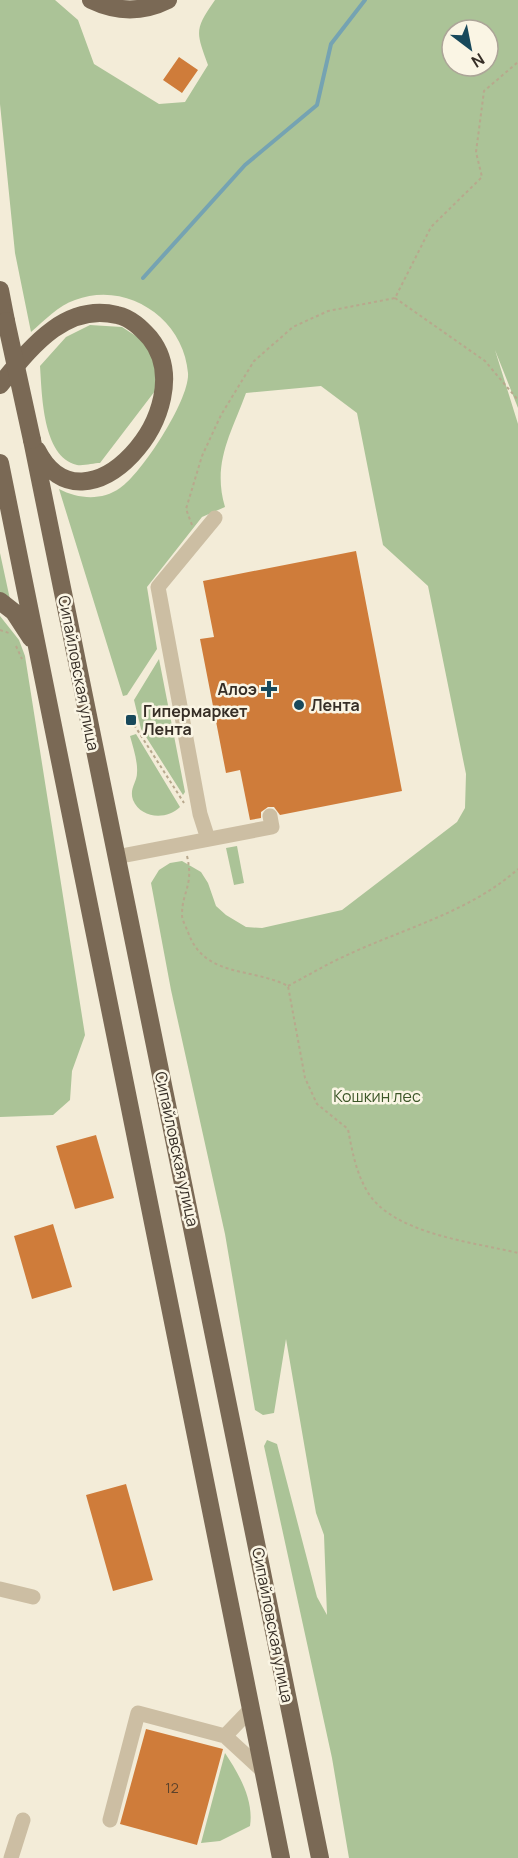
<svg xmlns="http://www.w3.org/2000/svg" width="518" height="1858" font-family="Manrope,sans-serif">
<rect width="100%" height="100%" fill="#f3ecd8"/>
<path fill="#abc397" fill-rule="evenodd" d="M0,0H55L78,20L94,64L159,104L185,102L208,65C196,32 194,30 215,0H518V408L495,350L518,424V1858H349L332,1758L264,1446L267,1440L277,1444L317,1597L327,1615L324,1535L316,1513L286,1339L274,1413L263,1415L255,1410L225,1234L171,990L151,883L159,870L170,863L182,861L201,872L208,883L216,906L226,915L246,927L262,928L342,910L457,822L465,808L466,774L428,586L383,545L357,413L321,386L246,393C231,434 212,463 225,507L202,517L147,587L157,649L127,695L123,696L59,489C78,499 102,501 120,488C142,473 190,399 188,373C184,319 127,280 75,300C58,306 45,320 31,332L15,253L0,104ZM452,30H488V66H452Z
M90,325L122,327L142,340L157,363L158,387L100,463C94,463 84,466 77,465C42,457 42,393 40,366L66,337Z
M0,553L11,604L0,594Z
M0,616L19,640L25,656L85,1035L72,1071L70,1100L53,1115L0,1117Z
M159,659L185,792L183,795L141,729L134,700Z
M136,734L180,807C167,820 141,819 133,800C129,789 137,782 137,773C138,762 133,747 130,736Z
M237,846L244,883L234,885L226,848Z
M225,1753C239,1774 254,1800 250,1826L220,1841L201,1843Z"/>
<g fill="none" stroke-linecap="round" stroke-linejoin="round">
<path stroke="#75a3b2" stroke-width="4" d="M143,278L245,165L317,105L331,44L365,0"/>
</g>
<path fill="#cf7c3a" d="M179,57L198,70L182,93L163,80Z
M356,551L402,791L280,815L274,807H268L261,812V818L250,820L240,770L226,773L200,639L214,637L203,581Z
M96,1135L114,1198L75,1209L56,1146Z
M53,1224L72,1287L32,1299L14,1236Z
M126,1484L153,1580L113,1591L86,1495Z
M146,1729L223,1749L197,1845L120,1824Z"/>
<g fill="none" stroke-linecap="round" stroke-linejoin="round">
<path stroke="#b8a88d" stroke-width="2" stroke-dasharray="3 3" stroke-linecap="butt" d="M395,298L485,361L518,400
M192,525L186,509L202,456L221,415L254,361L293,327L328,311L395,298L431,227L482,177L476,152L484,91L518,62
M0,630L9,633
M16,646L22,659
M131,720L184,803
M187,856C194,886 182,891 182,915C182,920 186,927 188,932C204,978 251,967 288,986L305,1078L317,1104L348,1129C352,1151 356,1172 367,1191C392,1234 473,1242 518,1253
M288,986C307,976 325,965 345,956C402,929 470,912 518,869"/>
<path stroke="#ccbea3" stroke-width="15" d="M208,839L200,814L158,587L215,518
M116,857L272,827L270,816
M0,1589L33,1597
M225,1736L263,1771
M110,1820L138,1713L225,1736L251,1709
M11,1858L23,1820"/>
<path stroke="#7a6955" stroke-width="18" d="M91,0C116,12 142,13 168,0
M0,290L6,321
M0,385C29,350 64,302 117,315C131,318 141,328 150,338C205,407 84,543 37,450
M32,440L320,1858
M0,463L281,1858
M0,601L14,612L31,638"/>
<path stroke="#7a6955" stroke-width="18" d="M6,321L32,440"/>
</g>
<g fill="#18495b" stroke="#faf5e4" stroke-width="2">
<path d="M266 680h6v6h6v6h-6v6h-6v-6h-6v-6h6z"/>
<circle cx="299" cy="705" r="6"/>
<rect x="125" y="714" width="12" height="12" rx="3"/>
</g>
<g text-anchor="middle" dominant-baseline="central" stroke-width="5" stroke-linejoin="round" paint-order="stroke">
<g font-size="14" fill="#5c422b">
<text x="172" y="1787">12</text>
</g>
<g font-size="16" fill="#362e26" stroke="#faf5e4">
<text transform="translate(79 673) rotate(79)">Сипайловская улица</text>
<text transform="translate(177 1149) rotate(78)">Сипайловская улица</text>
<text transform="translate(273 1625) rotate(79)">Сипайловская улица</text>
</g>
<g font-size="16" font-weight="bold" fill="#362e26" stroke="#faf5e4" text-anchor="start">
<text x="257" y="689" text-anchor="end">Алоэ</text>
<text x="311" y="705">Лента</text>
<text x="143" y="711">Гипермаркет<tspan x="143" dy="18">Лента</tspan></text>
</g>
<g font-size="16" fill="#3c5628" stroke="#faf5e4">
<text x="377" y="1096">Кошкин лес</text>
</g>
</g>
<g transform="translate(470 48) rotate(148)"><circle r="28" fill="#faf5e4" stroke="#aca598" stroke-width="1.5"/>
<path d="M0-4.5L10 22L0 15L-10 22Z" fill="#18495b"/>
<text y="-9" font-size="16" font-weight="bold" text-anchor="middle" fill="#362e26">N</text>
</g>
</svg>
